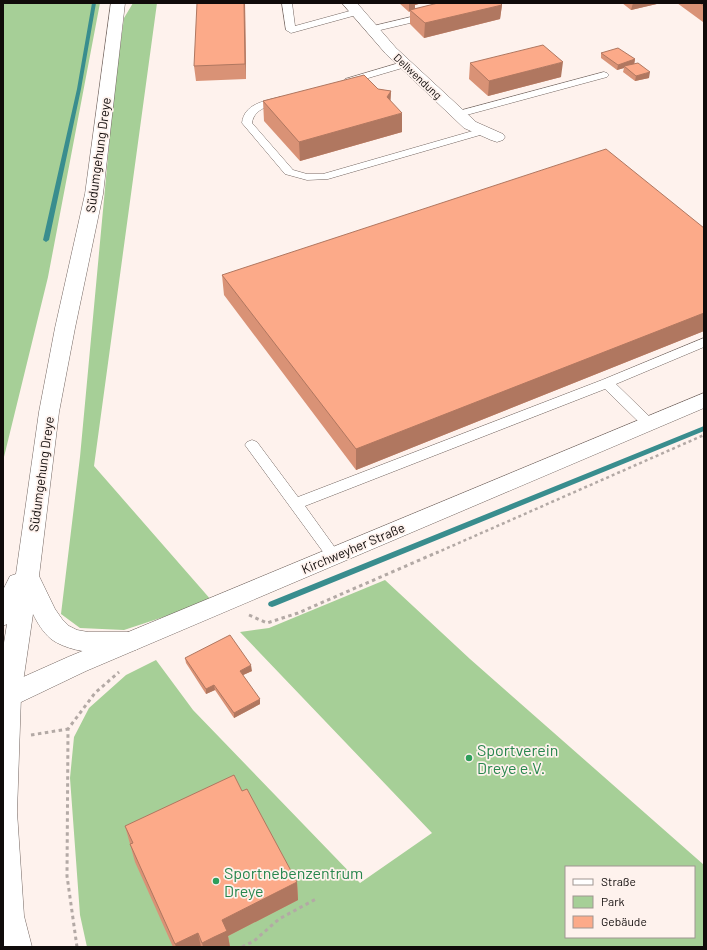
<svg xmlns="http://www.w3.org/2000/svg" width="707" height="950" font-family="Barlow,sans-serif">
<rect width="100%" height="100%" fill="#fef2ed"/>
<path fill="#a6cf97" fill-rule="evenodd" d="M3,3H100L48,277L3,461Z
M133,3H157L94,466L212,601L124,630L80,628L61,614L80,457L114,92L124,18Z
M385,580L470,659L704,865V947H87L80,915L70,778L74,737L89,708L126,675L156,660L193,710L360,883L432,833L240,632L269,628ZM566,867H694V937H566Z"/>
<g fill="none" stroke-linecap="round" stroke-linejoin="round">
<path fill="#398d8e" fill-rule="evenodd" d="M92,3H96L81,89L49,240L46,242L43,240L77,89Z
M704,426V431L275,606L272,607L269,606L268,604L269,602Z"/>
<defs>
<path id="lane" d="M282,3H292L295,26L357,9L362,12L360,14L291,33L286,30Z
M428,13L433,16L431,18L372,32L367,29L369,27Z
M406,61L411,64L409,66L348,84L343,81L345,79Z
M604,72L607,73L609,75L607,77L459,117L454,114L455,112Z
M280,97L284,98L285,100L284,102C271,105 254,108 252,123L293,170L307,174H323L483,128L488,131L487,133L328,179L307,180L285,174L242,123C244,104 264,101 280,97Z
M704,338V347L616,384L653,420L655,423L653,426L648,428L643,426L605,389L305,506L341,556L339,560L334,562L329,560L245,445L247,442L252,440L257,442L298,497L602,380Z"/>
<path id="street" d="M342,3H357L396,48L476,122L503,134L505,137L503,140L497,142L491,140L464,128L386,54Z
M704,393V408L86,671L17,704L8,707L3,705V686L68,657Z"/>
<path id="secondary" d="M111,3H125L103,194L75,328L59,412L39,576L55,609L62,619L69,626L77,630L88,632H129L138,635L141,642L138,649C115,657 71,654 51,639C43,632 38,624 33,614L21,696L17,812L24,916L32,947H3V649L7,624L3,626V590L10,576L16,574L39,412L55,328L85,194Z"/>
</defs>
<use href="#lane" stroke="#746762" stroke-width="1"/>
<use href="#street" stroke="#746762" stroke-width="1"/>
<use href="#secondary" stroke="#746762" stroke-width="1"/>
<path stroke="#b3a9a5" stroke-width="2.5" stroke-dasharray="3 3" stroke-linecap="butt" d="M436,553L704,435"/>
<path stroke="#b3a9a5" stroke-width="3" stroke-dasharray="3.5 3.5" stroke-linecap="butt" d="M249,615L267,623L298,613L438,552
M31,735L68,729
M77,947L67,876L68,729L95,693L119,672
M242,947L254,941L279,919L316,899"/>
<use href="#lane" fill="#fff" fill-rule="evenodd"/>
<use href="#street" fill="#fff" fill-rule="evenodd"/>
<use href="#secondary" fill="#fff" fill-rule="evenodd"/>
</g>
<path fill="#d99276" d="M245,3L246,79L196,81L194,66Z
M399,3H422L415,5V8L502,5L500,19L424,38L410,24V11L409,12Z
M622,3H661L631,10Z
M677,3H704V29L703,28L704,22H703Z
M601,53L635,59L634,64L649,78L635,81L623,72L624,68L617,70L601,58Z
M470,63L561,77L488,96L469,79Z
M378,89L391,91L390,101L402,132L300,161L264,121L263,101Z
M704,228V331L356,470L224,295L222,275Z
M185,658L252,671L243,675L260,704L234,718L215,690L206,694L186,663Z
M125,826L297,882L298,900L228,936L230,947H173L135,862Z"/>
<path fill="#b07760" d="M244,3H245L246,79L245,64Z
M409,3H422L415,5V10H410V11L409,12Z
M633,3H661L631,10Z
M502,5L500,19L424,38L425,23Z
M635,59L634,65L624,66V68L617,70L618,65Z
M563,62L561,77L488,96L489,81Z
M650,72L649,78L635,81L636,76Z
M391,91L390,111L387,97Z
M402,113V132L300,161L299,142Z
M704,313V331L356,470V449Z
M251,665L252,671L241,676L240,671Z
M214,685L215,690L206,694V689Z
M260,699V704L234,718V713Z
M297,882L298,900L228,936L230,947H203L202,943L222,920Z
M198,933L201,947H176L175,944Z"/>
<path fill="#fcaa89" stroke="#b07760" d="M197,3H244L245,64L194,66Z
M438,3H500L502,5L425,23L410,10Z
M700,3H704V6Z
M543,45L563,62L489,81L470,63Z
M618,48L635,59L618,65L601,53Z
M638,63L650,72L636,76L624,66Z
M364,75L378,89L391,91L387,97L402,113L299,142L263,101Z
M606,149L704,228V313L356,449L222,275Z
M230,635L251,665L240,671L260,699L234,713L214,685L206,689L185,658Z
M234,775L242,791L247,789L297,882L222,920L227,931L214,937L202,943L198,933L175,944L130,844L133,843L125,826Z"/>
<g fill="#2e9e5b" stroke="#fef2ed" stroke-width="1.5">
<circle cx="469" cy="758" r="4"/>
<circle cx="216" cy="881" r="4"/>
</g>
<g text-anchor="middle" dominant-baseline="central" stroke-width="3.5" stroke-linejoin="round" paint-order="stroke">
<g font-size="11" fill="#100b0a" stroke="#fef2ed">
<text transform="translate(418 76) rotate(43)">Dellwendung</text>
</g>
<g font-size="13" fill="#100b0a" stroke="#fef2ed">
<text transform="translate(98 155) rotate(-82)">Südumgehung Dreye</text>
<text transform="translate(41 474) rotate(-82)">Südumgehung Dreye</text>
<text transform="translate(353 548) rotate(-23)">Kirchweyher Straße</text>
</g>
<g font-size="16" fill="#27864d" stroke="#fef2ed" text-anchor="start">
<text x="477" y="749">Sportverein<tspan x="477" dy="18">Dreye e.V.</tspan></text>
<text x="224" y="872">Sportnebenzentrum<tspan x="224" dy="18">Dreye</tspan></text>
</g>
</g>
<rect width="707" height="950" fill="none" stroke="#100b0a" stroke-width="8"/>
<rect x="565" y="866" width="130" height="72" fill="#fef2ed" stroke="#9f9692"/>
<rect x="573" y="879" width="20" height="6" fill="#ffffff" stroke="#9f9692"/>
<text x="601" y="886" font-size="12" fill="#100b0a">Straße</text>
<rect x="573" y="896" width="20" height="12" fill="#a6cf97" stroke="#9f9692"/>
<text x="601" y="906" font-size="12" fill="#100b0a">Park</text>
<rect x="573" y="916" width="20" height="12" fill="#fcaa89" stroke="#9f9692"/>
<text x="601" y="926" font-size="12" fill="#100b0a">Gebäude</text>
</svg>
